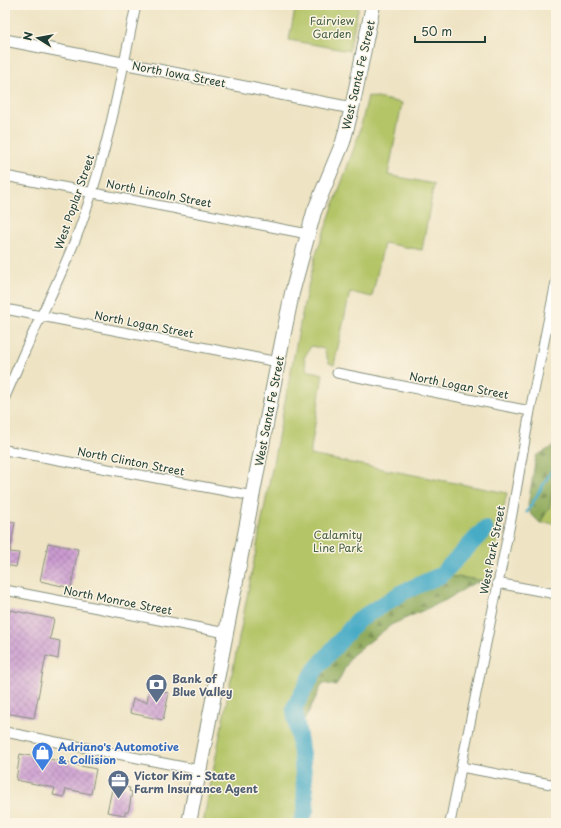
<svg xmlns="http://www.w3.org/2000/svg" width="561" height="828" font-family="'Playpen Sans',sans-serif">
<defs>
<pattern id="forest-firs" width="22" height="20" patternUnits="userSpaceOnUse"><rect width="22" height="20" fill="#8faa5c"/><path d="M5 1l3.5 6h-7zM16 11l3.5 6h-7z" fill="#748c4d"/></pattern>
<pattern id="building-cross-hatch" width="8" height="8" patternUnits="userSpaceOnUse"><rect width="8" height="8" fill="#cb9bd0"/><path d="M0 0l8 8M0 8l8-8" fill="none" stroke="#a480aa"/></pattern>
</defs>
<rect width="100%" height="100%" fill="#fcf5e5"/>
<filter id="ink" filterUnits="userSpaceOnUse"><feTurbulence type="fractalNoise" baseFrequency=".025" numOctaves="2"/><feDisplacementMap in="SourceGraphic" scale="8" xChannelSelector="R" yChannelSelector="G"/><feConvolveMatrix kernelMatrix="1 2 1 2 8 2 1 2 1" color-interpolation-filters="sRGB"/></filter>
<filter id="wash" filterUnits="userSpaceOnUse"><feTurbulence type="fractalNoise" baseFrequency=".012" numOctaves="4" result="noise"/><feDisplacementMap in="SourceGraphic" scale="16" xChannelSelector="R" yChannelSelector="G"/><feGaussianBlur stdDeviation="0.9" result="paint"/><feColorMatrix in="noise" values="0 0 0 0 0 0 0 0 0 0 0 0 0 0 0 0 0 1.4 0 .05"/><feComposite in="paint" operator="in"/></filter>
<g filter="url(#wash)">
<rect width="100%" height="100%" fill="#eee3c3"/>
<path fill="#b4c568" stroke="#6a814e" d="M296,5H359L349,51L289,40Z
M368,96L402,103L388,175L434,184L422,250L384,243L372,297L350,292L334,365L329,363L324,349L311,346L304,358L307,370L323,374L310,455L507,493L488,581L441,575L403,592L294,708L302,758L306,808L304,823H203L304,304L315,257L359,134Z
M556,485V523H540L549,508L554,487Z"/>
<path fill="url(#forest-firs)" stroke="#577448" d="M556,445V485L554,487L549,508L540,523L531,514L528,506L536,456Z
M441,575L488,581L490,582L474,583L446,600L391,625L351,656L336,686L323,683L298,733L294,708L315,670L358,620L403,592Z"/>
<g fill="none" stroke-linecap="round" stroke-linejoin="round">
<path stroke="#46abc6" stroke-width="3" d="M527,512L552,470L556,467"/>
<path stroke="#46abc6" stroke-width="17" d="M301,823L306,808L302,758L294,708L315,670L358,620L403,592L441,575L485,529"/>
</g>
<g id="blocks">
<path fill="url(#building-cross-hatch)" d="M5,521L15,522L10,552L19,553L16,567L5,565Z
M48,543L78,549L71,588L40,581Z
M10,610L54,619L50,639L60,641L58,659L46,656L34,718L5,713V634Z
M149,690L169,693L163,720L130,713L133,699L147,702Z
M20,754L71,763V764L96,769L91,794L66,789L64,797L53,795L55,788L16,780Z
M113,785L130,788L129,791L132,792L129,809L128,812H125V815L107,812Z"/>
</g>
</g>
<g filter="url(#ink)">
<use href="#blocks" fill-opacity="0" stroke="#86907c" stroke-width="1"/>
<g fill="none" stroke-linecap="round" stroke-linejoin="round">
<defs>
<path id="minor" d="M5,176L308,234
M5,309L278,362
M337,373L530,411
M5,397C11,383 17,369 23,355C43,310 67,266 83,219C108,150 121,77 136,5
M5,450L253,496
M497,583L556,594
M5,590L226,633
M5,732L199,770
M461,767L556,785
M450,823L512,514L530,411L556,282"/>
<path id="tertiary" d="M5,40L352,108"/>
<path id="primary" d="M189,823L226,633L278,362L292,293L308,234L314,212L343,142L352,108L373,5"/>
</defs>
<use href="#minor" stroke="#86907c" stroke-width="11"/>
<use href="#tertiary" stroke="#86907c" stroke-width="13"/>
<use href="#primary" stroke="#86907c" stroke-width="16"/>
<use href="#minor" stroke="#fff" stroke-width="9"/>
<use href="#tertiary" stroke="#fff" stroke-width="11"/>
<use href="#primary" stroke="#fff" stroke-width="14"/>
</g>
</g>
<defs>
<symbol id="bank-pin" viewBox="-11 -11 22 30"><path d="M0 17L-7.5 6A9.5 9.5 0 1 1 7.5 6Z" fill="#5c6f8a" stroke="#fcf5e5"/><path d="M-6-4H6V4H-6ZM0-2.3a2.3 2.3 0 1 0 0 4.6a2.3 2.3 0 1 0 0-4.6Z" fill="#fff"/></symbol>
<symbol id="shop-pin" viewBox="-11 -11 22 30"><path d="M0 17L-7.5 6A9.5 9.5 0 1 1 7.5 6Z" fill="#3f7fe0" stroke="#fcf5e5"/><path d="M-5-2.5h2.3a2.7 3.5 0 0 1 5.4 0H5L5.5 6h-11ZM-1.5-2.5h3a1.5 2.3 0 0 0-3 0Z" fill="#fff"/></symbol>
<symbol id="office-pin" viewBox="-11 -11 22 30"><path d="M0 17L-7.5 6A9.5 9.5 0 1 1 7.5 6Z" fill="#5c6f8a" stroke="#fcf5e5"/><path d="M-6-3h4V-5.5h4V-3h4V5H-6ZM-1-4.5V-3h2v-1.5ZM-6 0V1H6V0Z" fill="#fff"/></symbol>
</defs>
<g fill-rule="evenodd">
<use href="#bank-pin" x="144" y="672" width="25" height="34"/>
<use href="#shop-pin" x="30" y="740" width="25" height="34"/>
<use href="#office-pin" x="106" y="768" width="25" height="34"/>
</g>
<g text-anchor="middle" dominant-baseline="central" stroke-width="3" stroke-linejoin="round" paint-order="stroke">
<g font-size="11" fill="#445f41" stroke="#fcf5e5">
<text x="332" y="20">Fairview<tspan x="332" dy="13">Garden</tspan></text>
<text x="338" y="534">Calamity<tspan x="338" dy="13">Line Park</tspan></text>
</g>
<g font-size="11" fill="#1f3d34" stroke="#fcf5e5">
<text transform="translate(179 74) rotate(11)">North Iowa Street</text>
<text transform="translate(358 75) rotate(-77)">West Santa Fe Street</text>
<text transform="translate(159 193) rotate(11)">North Lincoln Street</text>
<text transform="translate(74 202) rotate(-71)">West Poplar Street</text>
<text transform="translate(144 324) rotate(11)">North Logan Street</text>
<text transform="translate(459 385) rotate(11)">North Logan Street</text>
<text transform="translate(269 411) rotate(-79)">West Santa Fe Street</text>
<text transform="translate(131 461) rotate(11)">North Clinton Street</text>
<text transform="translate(492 550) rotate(-79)">West Park Street</text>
<text transform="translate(118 600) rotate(11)">North Monroe Street</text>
</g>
<g font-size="11" font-weight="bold" fill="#4e5e75" stroke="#fcf5e5" text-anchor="start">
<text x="172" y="678">Bank of<tspan x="172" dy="13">Blue Valley</tspan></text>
<text x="134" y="775">Victor Kim - State<tspan x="134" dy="13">Farm Insurance Agent</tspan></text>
</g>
<g font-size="11" font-weight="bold" fill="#366cbe" stroke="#fcf5e5" text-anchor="start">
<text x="58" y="746">Adriano's Automotive<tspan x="58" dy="13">&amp; Collision</tspan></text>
</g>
</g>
<rect width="561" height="828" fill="none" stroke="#fcf5e5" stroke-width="20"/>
<g transform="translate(38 38) rotate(281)" stroke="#fcf5e5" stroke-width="3" paint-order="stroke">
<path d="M0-3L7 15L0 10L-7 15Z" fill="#1f3d34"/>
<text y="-6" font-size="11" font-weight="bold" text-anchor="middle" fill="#1f3d34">N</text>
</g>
<path d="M415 36v6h70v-6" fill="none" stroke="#1f3d34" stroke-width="2"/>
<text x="421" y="36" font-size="12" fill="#1f3d34" stroke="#fcf5e5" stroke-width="3" paint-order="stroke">50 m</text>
</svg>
